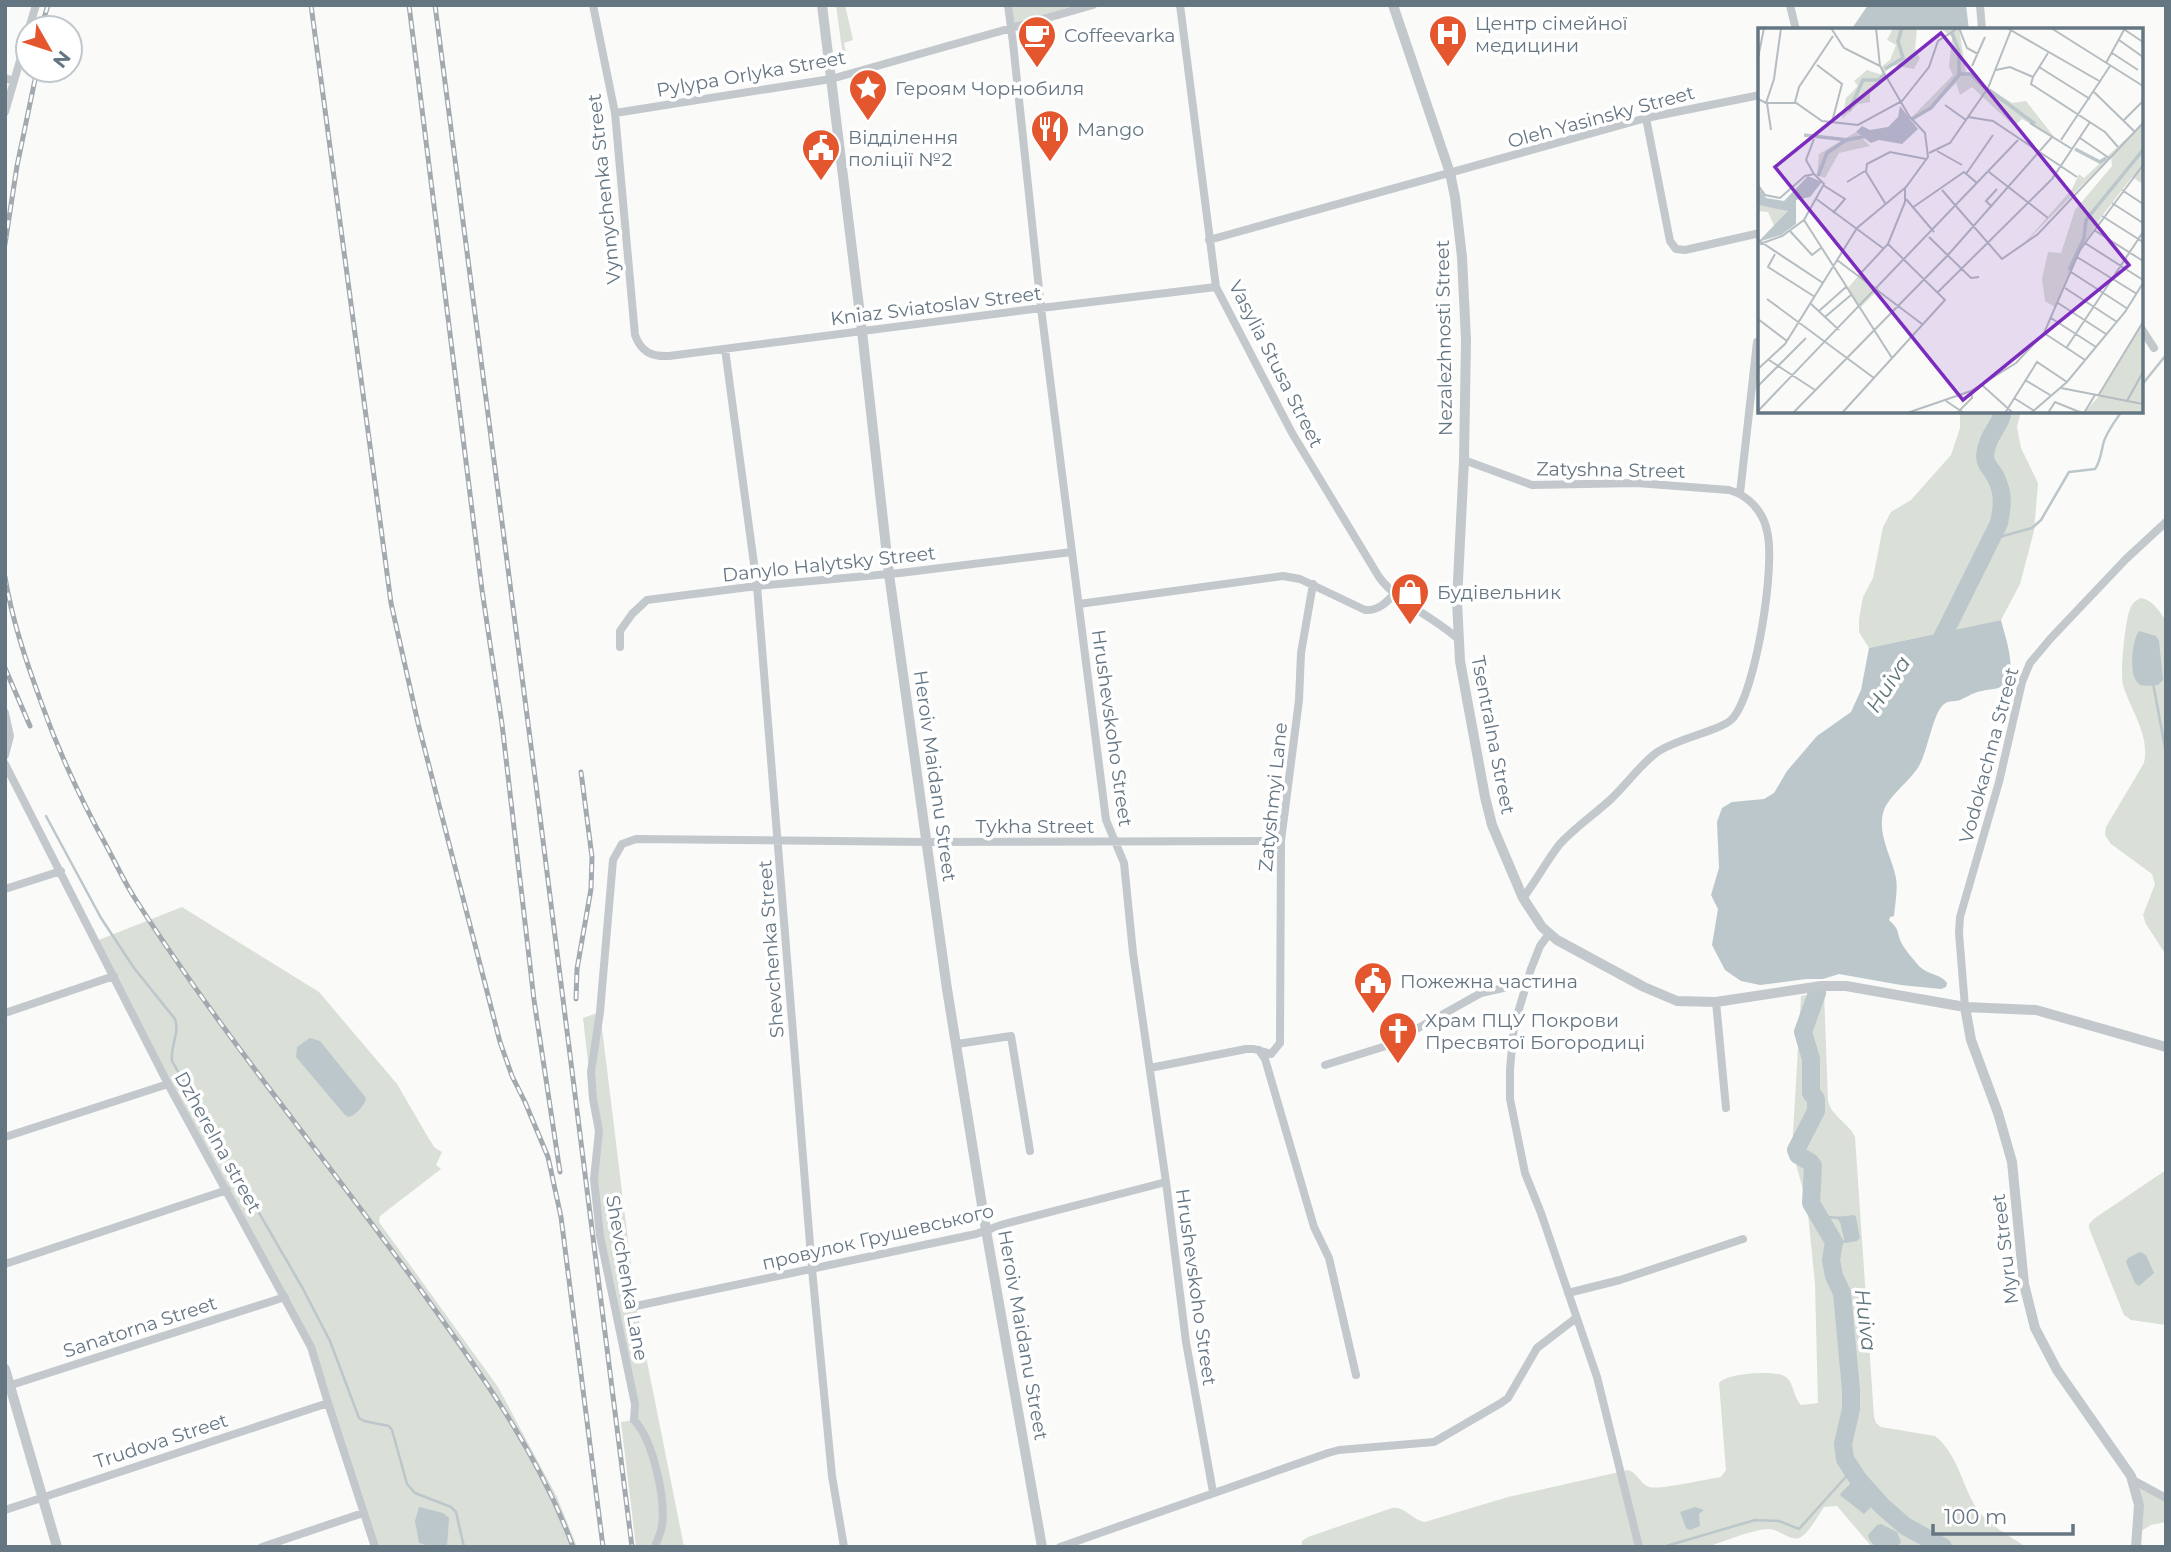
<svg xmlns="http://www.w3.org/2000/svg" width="2171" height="1552" font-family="Montserrat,sans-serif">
<rect width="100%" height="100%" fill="#fafaf8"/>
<path fill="#dadfd7" d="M836,5H845L853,40L844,43L847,57H843Z
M1008,5H1093L1011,28Z
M1960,411H2021L2017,427L2021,448L2038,483L2034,531L2020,584L2001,620L1869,648L1859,632V619L1863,597L1873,578L1883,527L1891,512L1911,500L1951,455L1960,428Z
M2141,598C2153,600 2159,611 2166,621V955L2146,924L2143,915L2155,884L2152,874L2111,844L2105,835L2106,827L2144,763C2150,735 2131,711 2123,685C2120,673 2125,621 2130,609C2132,603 2135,601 2141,598Z
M182,907L319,992L397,1084L429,1139L435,1148L442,1152L436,1165L441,1169L380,1216L379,1222L498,1387L557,1497L577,1547H377L311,1347L96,941Z
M1824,992L1828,1101C1832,1117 1849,1123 1855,1137L1874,1417L1876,1423L1881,1427L1935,1436C1958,1454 1962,1486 1977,1509C1988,1525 2010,1536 2026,1547H1872L1837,1506L1824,1507C1818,1516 1810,1531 1801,1537C1792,1543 1780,1530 1770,1529C1756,1528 1722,1542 1707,1547H1301L1302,1541L1308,1537L1392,1508C1405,1506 1412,1520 1425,1522L1508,1497L1628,1470C1638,1473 1640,1484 1649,1487C1660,1490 1707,1479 1721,1477L1726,1470L1719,1383C1726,1373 1774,1370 1784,1376C1794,1381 1793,1397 1801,1405L1818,1403L1815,1284L1807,1204L1792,1150L1801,996Z
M600,1012L636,1306L684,1547H636L621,1422L634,1420L608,1280L594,1179L598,1148L583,1018Z
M2166,1170V1325L2131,1320L2124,1315L2089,1228V1224L2095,1218Z
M2133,1480L2166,1498V1522L2151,1525L2138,1533Z"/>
<path fill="#bbc7cb" d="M1868,5H1966L1969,30H1851Z
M2001,620C2005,637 2022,681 1998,688C1993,690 1987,689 1982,691C1974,692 1969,696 1962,699C1956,703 1949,699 1943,705C1933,714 1928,749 1920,764C1911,781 1891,793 1884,810C1876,833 1892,857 1896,878C1898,890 1895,904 1894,916L1890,917L1889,920C1901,931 1896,932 1902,944C1906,951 1914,960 1919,966C1928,975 1941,974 1947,983L1946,987L1941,989L1901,985L1839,974L1823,979H1806L1760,985L1741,981L1725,970L1712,945L1718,909L1711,895L1719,868L1717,822L1722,808L1732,802L1764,799L1774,793L1787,771L1817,736L1851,712L1861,690L1869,648Z
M2139,631L2156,636L2159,641L2163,680L2158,685C2153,685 2145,687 2141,685C2127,679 2132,640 2139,631Z
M310,1038L320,1041L366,1098C365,1105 356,1115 349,1117L345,1115L296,1057L297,1047Z
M1854,1215L1856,1217L1860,1238L1857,1241L1845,1243L1840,1222L1836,1217Z
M2140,1252L2146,1255L2154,1273L2139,1286L2135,1283L2126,1262L2128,1258Z
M1852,1482H1855L1872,1506L1864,1514L1841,1496L1840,1494Z
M419,1507L443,1513L449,1518L447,1547H433L419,1543L415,1521Z
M1695,1507L1704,1510L1699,1514L1700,1526L1690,1530L1686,1528L1680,1512Z
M1881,1524L1897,1532L1901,1542L1897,1547H1875L1869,1539L1868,1535L1877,1525Z"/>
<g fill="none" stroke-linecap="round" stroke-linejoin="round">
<path stroke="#bbc7cb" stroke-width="2.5" d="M2141,386L2166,355
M1992,539L2032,528L2041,520L2069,472L2095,469C2101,461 2101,451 2104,441C2108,430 2115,421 2122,411
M2153,683L2166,753
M46,816L101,918L134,968L175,1019C180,1033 170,1046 172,1061L240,1180
M244,1187L302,1287L330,1341L359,1418L364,1421L389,1426L392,1430L407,1484L415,1493L451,1507L456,1512L464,1547
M1824,1221L1828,1217L1839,1218
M1835,1246L1847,1240
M1663,1547L1755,1520L1779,1521L1799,1529L1852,1470"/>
<path stroke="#bbc7cb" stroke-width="18" d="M1935,652L1999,523C2002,508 2004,495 1997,480C1994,471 1985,466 1985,456C1987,434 2000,428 2003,411
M1817,993L1803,1032L1811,1059V1093L1816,1099V1111L1796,1150L1798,1155L1810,1162L1813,1166L1811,1203L1834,1242L1831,1260L1834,1276L1842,1293L1851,1390V1409L1843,1444L1845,1459L1858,1479L1882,1506L1905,1526L1943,1547"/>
<path stroke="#c3c8cc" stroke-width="8" d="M593,5L615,113L635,335C641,352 652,357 669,356L1041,308L1216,287
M1008,5L1013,43L1041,308L1106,820L1124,863L1133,953L1166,1182L1186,1342L1213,1492
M1180,5L1216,287L1292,433L1379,577C1399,604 1433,616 1458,639
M1790,5L1796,30
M1980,5L1982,30
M29,28L36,5
M5,78L14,81L5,112
M14,81L28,33
M615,113L831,79L1093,5
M1646,118L1670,241L1676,249L1685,250L1760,233
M1209,240L1646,118L1760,95
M2141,328L2154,348
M725,349L757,586L812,1269L832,1476L844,1547
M1464,460L1532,485L1637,483L1729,490C1748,495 1763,511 1767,531C1776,565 1756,691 1733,718C1722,731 1676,738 1656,753C1639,766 1627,784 1611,799C1595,814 1574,828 1559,845C1546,862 1536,881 1523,898
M1740,493L1757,342
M1079,604L1283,576L1300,579L1365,610C1378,611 1386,603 1394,594
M620,647V631L632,614L647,600L757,586L900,573L1072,552
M5,713L10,736L5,755
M5,764L168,1084L311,1347L328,1403L375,1547
M5,889L61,871
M1549,934L1540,946L1531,969L1514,1026L1510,1069V1099L1525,1173L1541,1213L1597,1377L1639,1547
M1716,1002L1726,1108
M1965,1007L1959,933L1960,917L1999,782L2022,682L2030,663L2051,638L2126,559L2166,522
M5,1013L114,976
M957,1044L1011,1036L1030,1151
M1259,1050L1265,1059L1314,1227L1329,1258L1356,1375
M1325,1065L1386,1046L1481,993L1526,983
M1150,1068L1246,1049H1254L1271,1054L1280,1043L1281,841L1299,700L1301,653L1313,584
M5,1137L168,1084
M5,1264L227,1190
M1568,1293L1620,1280L1743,1239
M636,1306L976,1234L1004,1224L1166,1182
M5,1387L285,1297
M2133,1480L2166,1498
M5,1510L328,1403
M262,1547L363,1513
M655,1547C657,1540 661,1533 662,1526C666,1500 653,1439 634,1420L635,1404L600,1236L594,1179L599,1131L593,1099L591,1072L600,1012L613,860L622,844L636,839L927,842L1281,841
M1060,1547L1328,1453L1339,1450L1434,1442L1501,1403L1508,1398L1537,1348L1576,1318"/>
<path stroke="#c3c8cc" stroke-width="10" d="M822,5L862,331L889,574L947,989L986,1230L1042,1547
M1393,5L1450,173L1455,197L1462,257L1466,340L1464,460L1457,601L1460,661L1485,797L1492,825L1523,898L1542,927L1557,940L1644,987L1677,1001L1716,1002L1821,986H1846L1965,1007L2036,1010L2166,1047
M1965,1007L1971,1040L1998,1113L2012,1162L2024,1284L2035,1328L2057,1370L2131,1476L2139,1505L2136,1547
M5,1369L57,1547"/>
<defs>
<path id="rail" d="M311,5L391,603L418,723L500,1042L512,1076L525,1102L548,1157L561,1217L603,1547
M409,5L482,590L502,724L534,1000L560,1172
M435,5L535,777L632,1547
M41,28L48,5
M5,244L17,166L37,70
M5,577C12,620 26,661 41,702C59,753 81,800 107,847C116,864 124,881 134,897C222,1035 327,1160 423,1293C480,1372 539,1454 573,1547
M5,668L30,726
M576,999L577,969L591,889L592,857L581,772"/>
</defs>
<use href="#rail" stroke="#a2aab0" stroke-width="5"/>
<use href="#rail" stroke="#fff" stroke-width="2.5" stroke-dasharray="8" stroke-linecap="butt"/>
</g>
<defs>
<symbol id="hospital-pin" viewBox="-11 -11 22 30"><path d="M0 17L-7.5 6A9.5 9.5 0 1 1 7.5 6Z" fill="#e4572e" stroke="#fff"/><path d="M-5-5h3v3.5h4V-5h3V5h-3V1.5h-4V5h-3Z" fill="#fff"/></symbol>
<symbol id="cafe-pin" viewBox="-11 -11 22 30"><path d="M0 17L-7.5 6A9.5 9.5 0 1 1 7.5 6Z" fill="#e4572e" stroke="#fff"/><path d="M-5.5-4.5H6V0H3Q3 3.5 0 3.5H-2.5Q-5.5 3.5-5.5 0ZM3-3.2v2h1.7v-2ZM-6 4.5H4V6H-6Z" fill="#fff"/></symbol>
<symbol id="sight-pin" viewBox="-11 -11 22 30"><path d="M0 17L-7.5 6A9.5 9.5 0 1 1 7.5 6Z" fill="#e4572e" stroke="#fff"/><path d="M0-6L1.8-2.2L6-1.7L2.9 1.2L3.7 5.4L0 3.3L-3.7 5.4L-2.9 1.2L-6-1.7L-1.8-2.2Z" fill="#fff"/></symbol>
<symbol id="restaurant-pin" viewBox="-11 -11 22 30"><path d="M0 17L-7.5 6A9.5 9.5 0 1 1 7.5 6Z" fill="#e4572e" stroke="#fff"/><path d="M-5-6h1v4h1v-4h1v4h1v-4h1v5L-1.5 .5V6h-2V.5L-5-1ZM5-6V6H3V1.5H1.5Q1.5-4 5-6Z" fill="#fff"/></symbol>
<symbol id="civic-pin" viewBox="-11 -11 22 30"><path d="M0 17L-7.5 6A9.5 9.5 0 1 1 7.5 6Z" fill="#e4572e" stroke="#fff"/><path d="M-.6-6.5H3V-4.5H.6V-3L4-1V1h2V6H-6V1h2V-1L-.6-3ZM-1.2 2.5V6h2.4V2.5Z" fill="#fff"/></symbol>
<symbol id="shop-pin" viewBox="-11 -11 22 30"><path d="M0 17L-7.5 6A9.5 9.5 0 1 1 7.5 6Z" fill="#e4572e" stroke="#fff"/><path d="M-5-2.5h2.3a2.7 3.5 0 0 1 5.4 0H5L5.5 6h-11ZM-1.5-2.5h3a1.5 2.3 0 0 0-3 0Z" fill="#fff"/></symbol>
<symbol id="church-pin" viewBox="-11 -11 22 30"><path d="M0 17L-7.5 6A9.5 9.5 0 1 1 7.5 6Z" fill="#e4572e" stroke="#fff"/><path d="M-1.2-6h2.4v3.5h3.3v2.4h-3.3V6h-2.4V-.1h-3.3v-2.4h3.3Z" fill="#fff"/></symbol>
</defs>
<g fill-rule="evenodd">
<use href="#hospital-pin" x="1426" y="12" width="44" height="60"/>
<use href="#cafe-pin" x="1015" y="13" width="44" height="60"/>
<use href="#sight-pin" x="846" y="66" width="44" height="60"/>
<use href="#restaurant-pin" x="1028" y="107" width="44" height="60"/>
<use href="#civic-pin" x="799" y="126" width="44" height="60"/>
<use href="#shop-pin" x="1388" y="570" width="44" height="60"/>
<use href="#civic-pin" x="1351" y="959" width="44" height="60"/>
<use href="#church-pin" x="1376" y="1009" width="44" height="60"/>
</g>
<g text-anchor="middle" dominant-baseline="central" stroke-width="7" stroke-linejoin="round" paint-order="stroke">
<g font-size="19" fill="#657683" stroke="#fff" text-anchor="start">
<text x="1475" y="23">Центр сімейної<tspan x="1475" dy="22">медицини</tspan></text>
<text x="1064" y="35">Coffeevarka</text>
<text x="895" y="88">Героям Чорнобиля</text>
<text x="1077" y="129">Mango</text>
<text x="848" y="137">Відділення<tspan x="848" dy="22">поліції №2</tspan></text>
<text x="1437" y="592">Будівельник</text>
<text x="1400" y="981">Пожежна частина</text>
<text x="1425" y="1020">Храм ПЦУ Покрови<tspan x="1425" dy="22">Пресвятої Богородиці</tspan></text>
</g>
<g font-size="19" fill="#657683" stroke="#fff">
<text transform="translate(751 74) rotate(-10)">Pylypa Orlyka Street</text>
<text transform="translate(1601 117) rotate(-15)">Oleh Yasinsky Street</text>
<text transform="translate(604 189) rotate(-96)">Vynnychenka Street</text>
<text transform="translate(936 306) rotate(-7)">Kniaz Sviatoslav Street</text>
<text transform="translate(1444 338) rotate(-91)">Nezalezhnosti Street</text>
<text transform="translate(1276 364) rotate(63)">Vasylia Stusa Street</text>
<text transform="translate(1611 470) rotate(1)">Zatyshna Street</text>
<text transform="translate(829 564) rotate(-6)">Danylo Halytsky Street</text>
<text transform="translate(1112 728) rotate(82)">Hrushevskoho Street</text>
<text transform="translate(1493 735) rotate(79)">Tsentralna Street</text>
<text transform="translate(1989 755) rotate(-75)">Vodokachna Street</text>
<text transform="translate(935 776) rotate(82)">Heroiv Maidanu Street</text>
<text transform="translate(1273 797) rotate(-84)">Zatyshmyi Lane</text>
<text x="1035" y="826">Tykha Street</text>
<text transform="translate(771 949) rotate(-94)">Shevchenka Street</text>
<text transform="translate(218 1142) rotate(61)">Dzherelna street</text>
<text transform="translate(878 1237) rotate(-13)">провулок Грушевського</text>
<text transform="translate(2005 1249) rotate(-97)">Myru Street</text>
<text transform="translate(627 1278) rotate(80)">Shevchenka Lane</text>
<text transform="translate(1196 1287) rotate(82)">Hrushevskoho Street</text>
<text transform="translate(140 1327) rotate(-18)">Sanatorna Street</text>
<text transform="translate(1023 1335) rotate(80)">Heroiv Maidanu Street</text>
<text transform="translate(161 1441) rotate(-18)">Trudova Street</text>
</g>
<g font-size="21" font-style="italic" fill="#60757c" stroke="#fff">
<text transform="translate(1888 684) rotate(-57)">Huiva</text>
<text transform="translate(1866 1320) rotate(83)">Huiva</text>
</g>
</g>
<g transform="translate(1758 28)">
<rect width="385" height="385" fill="#fafaf8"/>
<path d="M135,0H159L157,21L162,30L156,41L133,37L127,44L130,50L112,65V74L100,76L84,91L88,70L100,58L96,53L109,42L124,47L123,39L132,32L138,17L129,12ZM182,0H201L208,45L254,75L268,73L297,110L264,91L256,98L214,59L202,67L198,55L173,80L153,90L195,47L191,39L194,9ZM385,95V156L374,149L344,188L322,222L298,280L287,273L284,251L290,224L303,225L317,182L354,138L353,128L262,220L314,161L321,146L326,150ZM98,104L112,118L81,125L67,150L59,147L61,126ZM0,177L28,182L30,184L17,200L10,184L0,183ZM101,247L121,261L101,281L89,261ZM385,294V385H326L341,368Z" fill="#dadfd7"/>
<path d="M142,78L160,101L144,116L121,112L113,115L98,104L104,98L112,102L130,99L140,89ZM50,148L64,154L52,169L38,172V196L23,207L0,214L30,183L0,177V159L8,170L26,173Z" fill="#bbc7cb"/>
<path fill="none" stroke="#bbc7cb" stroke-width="3.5" d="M127,41L145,30L140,13L144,0M202,46H213L227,60M231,62L277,96M91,83L105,52H121L126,46M154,91L173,80L201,47V23L194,5M46,107L90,112M317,121L342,134L348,130M60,148L69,125L88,112L109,108M311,242L326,210L328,192L385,122"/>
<path fill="none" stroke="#b5bdc2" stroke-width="2" d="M73,0L86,20L122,38M201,0L209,20L220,26M249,0L343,54M293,0L385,58M367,2L385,14M75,8L41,59L37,74L64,93L100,97L144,73L171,39L180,13L200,0M361,12L385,29M354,25L380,42M0,30L6,0M348,35L367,0M59,37L84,56L74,94M214,38L227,9M281,39L332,71M238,42L252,39L275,49L273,56L347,104L360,119M275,49L290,25M336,64L376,103M0,71L8,75L16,51L23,0M8,75H37M9,75L13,102M187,77L208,92M210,89L235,93L319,149M366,92L385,73M272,95L314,121M322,110L351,130M56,111L48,132L56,146M303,112L352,38M179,123L204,137M171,125L192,115L230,60L253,2M231,144L290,190M56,146L66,156L46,192L134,330M208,146L235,107M89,154L107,143M0,157L7,167L22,170L47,148L56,146M65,157L87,171L75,185M184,162L244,231L280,206L385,95M364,162L385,176M57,170L126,221M148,171L176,204M127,175L108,144L109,136L132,124L168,131M354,175L385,195M234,179L228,173L239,161M154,180L206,144L219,155M344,188L385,214M31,202L54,227L63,220M336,202L385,233M171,209L213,250L221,249M0,212L65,255M327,215L385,252M2,216L24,208L46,192M17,226L10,239L57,269M319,229L379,266M79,232L164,296M313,244L370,281M101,247L130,216L147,174V160M307,260L359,294M180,264L294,151L332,94M9,271L116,350M52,275L81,302M300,275L348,306M61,283L88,259M67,289L93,267M293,290L338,319M0,291L29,313M286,305L327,332M309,319L385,204M11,332L57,362M0,341L27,316L99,200L148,159L170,129L167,105L151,88L122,38L118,0M267,352L292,367M224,357L255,385M0,358L48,310M303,360L385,376M340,368L385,294M256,370L275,382M188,373L206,385M369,373L385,344M0,383L260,112M35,385L190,227L294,109M84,385L187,272L130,216M149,385L213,363M199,385L214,370L213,363L258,335L286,305L322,222L385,137M247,385L279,334L309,354M273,385L309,354L367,284L385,255M290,385L297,374L324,385M326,385L337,367"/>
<path fill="#7b2cbf" fill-opacity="0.15" stroke="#7b2cbf" stroke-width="3.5" d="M183,5L371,237L205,372L17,139Z"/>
<rect width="385" height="385" fill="none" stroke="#657683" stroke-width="3.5"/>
</g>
<rect width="2171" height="1552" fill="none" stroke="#657683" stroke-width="14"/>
<g transform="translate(49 49) rotate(129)"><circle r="33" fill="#ffffff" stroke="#c1c8cd" stroke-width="2"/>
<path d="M0-5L12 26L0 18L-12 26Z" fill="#e4572e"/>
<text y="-10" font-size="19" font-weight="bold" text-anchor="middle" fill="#657683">N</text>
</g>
<path d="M1933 1524v10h140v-10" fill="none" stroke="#657683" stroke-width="3.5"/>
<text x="1944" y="1524" font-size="21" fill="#657683" stroke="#ffffff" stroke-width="5" paint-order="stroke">100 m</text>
</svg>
